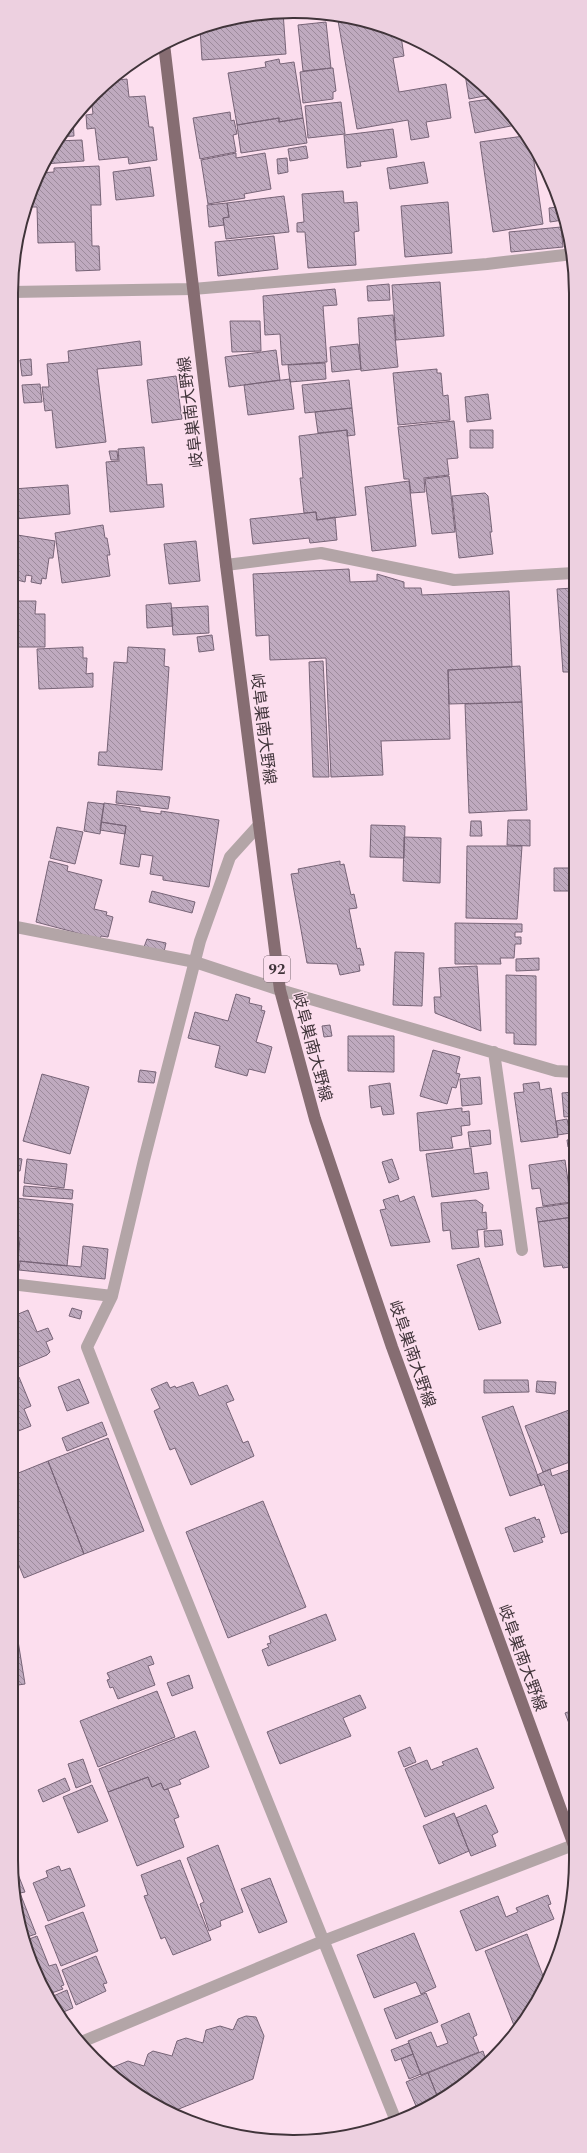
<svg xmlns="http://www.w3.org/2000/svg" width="587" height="2153" font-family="Spectral,'Noto Sans JP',serif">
<defs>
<pattern id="building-back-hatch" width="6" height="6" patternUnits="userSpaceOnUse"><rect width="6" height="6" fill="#bfaabf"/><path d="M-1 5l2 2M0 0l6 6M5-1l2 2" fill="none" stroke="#9d8b9c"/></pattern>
</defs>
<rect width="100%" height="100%" fill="#fcdeee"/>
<path fill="url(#building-back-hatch)" stroke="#776477" d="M283,12L286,54L202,60L200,28L238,16Z
M337,15L348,16L393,32L394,37L401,36L404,56L393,58L399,92L446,84L451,118L426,122L429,137L411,140L408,120L357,129Z
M326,22L331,68L303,71L298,25Z
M279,59L280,64L294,62L303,118L279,122V118L237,125L228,73L266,67L265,62Z
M331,68H333L336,91L333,92V99L303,103L300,72Z
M465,74L493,94H494L469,99Z
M127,79L129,97L145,96L149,127H153L157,160L129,164L128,157L99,160L95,128L87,129L86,115L93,114L91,97L109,81Z
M496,98L516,125L475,133L469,102Z
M341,102L345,134L308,138L305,106Z
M230,112L231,121L234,120L237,134L233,135L236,152L200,159L193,118Z
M279,118V122L303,118L307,143L241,153L237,125Z
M73,119L74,136L58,137Z
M393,129L397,157L360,162L361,166L347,168L344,135Z
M524,136L532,148L543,224L493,232L480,142Z
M82,140L84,161L44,164L43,165L56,141Z
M306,146L308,158L290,161L288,149Z
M236,153V158L265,153L271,189L244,194L245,198L208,204L201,160Z
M287,158L288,172L278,174L277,159Z
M424,162L428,183L390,189L387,168Z
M99,166L101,205H91L92,246H99L100,270L76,271L75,242L38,243L37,207H28V199L39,173L54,172V168Z
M150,167L154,196L116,200L113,172Z
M343,191L344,203L357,202L359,231L354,232L356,265L308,268L305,232H297V223L304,222L302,194Z
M284,196L289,232L226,239L223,218L229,217L227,203Z
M448,202L452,253L405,257L401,206Z
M227,203L229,217L223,218L224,225L209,227L207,205Z
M558,207L563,220L550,222L549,208Z
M561,227L563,247L511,252L509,232Z
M274,236L278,269L218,276L215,242Z
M440,282L444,336L396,340L392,285Z
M389,284L390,300L368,301L367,286Z
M335,289L337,305L323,306L327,362L282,365L280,334L265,335L263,296Z
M393,315L398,367L361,371L358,318Z
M230,321H260L261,351L232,352Z
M140,341L142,365L97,369L106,442L56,448L52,410L45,411L42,387H49L47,364L69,362L68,351Z
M358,344L361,369L332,372L330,347Z
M276,350L280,380L229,387L225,357Z
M31,359L32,375L22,376L20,360Z
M325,363L326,379L290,382L288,365Z
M437,369V373H441L443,396L448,395L450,420L398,425L393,373Z
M176,376L182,419L152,423L147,380Z
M290,379L294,409L248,415L244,385Z
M349,380L352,408L305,413L302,385Z
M40,384L42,402L24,403L22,385Z
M488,394L491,419L467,422L465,397Z
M352,408L355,435L347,436V430L318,433L315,412Z
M454,421L458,458L447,459L449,475L424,478L425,492L411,493L409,479H404L398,427Z
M347,430L356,515L317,520L316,512L304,513L300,478H303L299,436Z
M470,430H493V448H470Z
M144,447L147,485L162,484L164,507L110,512L106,462L119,461L118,449Z
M109,451H117L118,460H111Z
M449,476L455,532L432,534L425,479Z
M409,481L416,546L372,551L365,487Z
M68,485L70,514L15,519L13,489Z
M485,493L488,496L492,532H490L493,554L459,558L452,496Z
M316,512L317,520L335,517L337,540L310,543L309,538L253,544L250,519Z
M103,525L105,538H107L110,555H107L110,576L62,583L55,533Z
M11,534L55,541L53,558H49L46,579L42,578L41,584L31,582L32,576L26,575L25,582L17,580L18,572L11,571Z
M196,541L200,581L169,584L164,544Z
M349,569L350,582L377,581V574L404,582V588H421L422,595L509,591L512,667L448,670L450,739L381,741L383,775L331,777L326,658L270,660L269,635L256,636L253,574Z
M574,588V672H563L557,589Z
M11,601H36L35,614H45V647H11Z
M171,603L173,626L147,628L146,605Z
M208,606L209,633L173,635L171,608Z
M212,635L214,650L199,652L197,637Z
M83,647V658H87L86,674L93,673V687L39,689L37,649Z
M128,647L165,649L164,666L169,667L162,770L98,765L99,752H107L114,662L127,663Z
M323,661L329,777H313L309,662Z
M520,666L522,702L449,704L448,670Z
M522,702L527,810L469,813L465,704Z
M117,791L170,797L168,809L116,803Z
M88,802L104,804L100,834L84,831Z
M104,803L140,808V811L161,814V811L219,820L209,887L163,880V876L150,874L153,856L141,854L139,867L120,864L126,826L101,822Z
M508,820H530V846L507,845Z
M471,821H481L482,836H470Z
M101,822L126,826L125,834L100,830Z
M371,825L405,826L404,858L370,857Z
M57,827L83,832L75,864L50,858Z
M404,837L441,838L440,883L403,881Z
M467,846H522L517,919L466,918Z
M49,861L68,866L67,871L102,880L94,909L107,912L106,915L113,917L108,937L101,936L100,939L36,922Z
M340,861V865L344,864L351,895L354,894L357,908L349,909L357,949L360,948L364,965H359L360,971L340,975L337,964L307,963L291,874L299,873L298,869Z
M554,868H575V891H554Z
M152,891L195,902L192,913L149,902Z
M455,923L522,924V932H515V937H521V944H515L514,958H500L501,964H455Z
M147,939L166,943L164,952L144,947Z
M395,952L424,953L422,1006L393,1005Z
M539,958V970L516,971V959Z
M477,966L481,1031L435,1013L434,997H441L439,968Z
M506,975L536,976V1045L514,1044V1033H506Z
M11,988H15L18,1041H11Z
M236,994L250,998L249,1003L262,1006L261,1010L265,1011L256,1042L272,1047L265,1073L249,1069L247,1076L215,1067L220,1046L188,1038L195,1012L228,1021Z
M330,1025L332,1036L324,1037L322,1026Z
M348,1036H394V1072L348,1071Z
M433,1050L460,1057L456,1073L460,1074L456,1088L452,1087L447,1104L420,1096Z
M140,1070L156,1072L154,1083L138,1082Z
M42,1074L89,1087L70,1154L23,1141Z
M480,1077L482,1104L462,1106L460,1079Z
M539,1082L540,1090L551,1088L558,1137L521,1142L514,1093L524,1092L523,1084Z
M390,1083L394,1114L383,1115L381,1106L371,1108L369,1086Z
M573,1092L575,1116L564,1117L562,1093Z
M462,1108V1112L469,1111L470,1125L461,1126L462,1135L451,1137L453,1148L420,1151L417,1113Z
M567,1119L570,1133L558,1135L556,1121Z
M490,1130L491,1144L470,1147L468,1132Z
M575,1139V1146L568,1147L567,1140Z
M471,1148L474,1174L487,1172L489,1189L432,1197L426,1154Z
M11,1157L22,1159L20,1171L11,1170Z
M27,1159L67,1164L64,1188L24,1183Z
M392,1159L399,1179L389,1183L382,1162Z
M565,1160L571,1202L543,1206L540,1188L532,1189L529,1165Z
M24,1186L73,1190L72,1199L23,1196Z
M398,1195L400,1202L414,1196L430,1242L391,1246L380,1210L386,1209L383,1200Z
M16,1198L73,1204L67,1266L18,1261L20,1238L12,1237Z
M476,1200L483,1205L482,1213L486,1212L487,1229L477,1230L479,1247L452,1249L450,1230L443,1231L441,1203Z
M571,1203L573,1217L538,1222L536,1208Z
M573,1217L575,1266L563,1268L562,1265L544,1267L538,1222Z
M501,1230L503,1245L485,1247L484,1231Z
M83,1246L108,1249L105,1279L19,1270L20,1261L81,1267Z
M479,1258L501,1323L479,1330L457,1265Z
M72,1308L82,1311L80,1319L69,1316Z
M28,1310L37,1332L48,1328L53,1339L46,1342L50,1352L47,1355L11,1370V1317Z
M19,1377L31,1406L24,1409L31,1426L11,1434V1380Z
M79,1379L89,1403L67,1411L58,1387Z
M484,1380H528L529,1392L484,1393Z
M537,1381L556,1382L555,1394L536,1392Z
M167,1382L170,1388L175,1386L176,1388L193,1382L199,1396L227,1385L234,1400L226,1403L243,1443L248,1441L254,1456L191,1485L175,1448L170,1450L154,1411L160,1408L151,1389Z
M513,1406L541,1485L510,1496L482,1417Z
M572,1409L575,1417V1460L543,1472L525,1426Z
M102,1422L107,1435L67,1451L62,1438Z
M108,1438L144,1531L84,1554L48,1461Z
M48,1461L84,1554L24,1578L11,1546V1476Z
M575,1463L576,1529L561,1534L544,1484L541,1486L537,1475L550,1469L552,1476L572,1469L571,1465Z
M263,1501L306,1607L228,1638L186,1532Z
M535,1517L536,1520L539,1519L545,1537L541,1538L543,1542L514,1552L505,1528Z
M13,1610L25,1684L11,1686V1611Z
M326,1614L336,1640L268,1666L262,1650L269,1647L267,1644L271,1643L269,1636Z
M151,1656L154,1664L148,1666L155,1685L118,1699L113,1687L110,1688L107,1680L110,1679L107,1673Z
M189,1675L193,1688L172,1696L167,1683Z
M157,1691L175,1737L98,1767L80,1721Z
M360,1695L366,1708L343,1718L351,1736L280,1764L267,1732Z
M576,1709V1739H575L565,1713Z
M195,1731L209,1767L179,1780L181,1784L164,1790L161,1783L152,1787L148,1777L108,1792L99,1769Z
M410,1747L416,1762L404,1767L398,1752Z
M477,1748L494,1788L425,1817L405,1769L427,1760L431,1770L444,1765L442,1762Z
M83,1759L91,1782L76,1788L68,1764Z
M148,1777L152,1787L161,1783L164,1790L168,1789L179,1817L174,1819L184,1847L137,1866L108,1792Z
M65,1778L70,1790L43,1802L38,1790Z
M92,1785L108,1821L78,1833L63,1797Z
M486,1805L498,1832L492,1835L496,1846L471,1856L456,1818Z
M454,1813L469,1851L439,1864L423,1826Z
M218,1845L243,1912L220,1921L221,1926L209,1931L200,1904L204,1902L187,1858Z
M180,1860L211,1940L173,1955L165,1937L161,1939L144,1896L148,1895L141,1875Z
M14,1864L25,1892L20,1893L36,1934L24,1938L16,1914L12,1865Z
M59,1866L61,1871L70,1868L85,1906L48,1921L33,1883L48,1877L46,1871Z
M270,1878L287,1922L259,1933L241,1889Z
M548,1895L551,1904L548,1905L554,1919L476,1951L460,1911L498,1896L506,1917L518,1912L516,1908Z
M83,1912L98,1951L61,1966L45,1926Z
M414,1933L436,1987L421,1994L416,1982L374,1998L357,1955Z
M527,1934L545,1981L538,2001L520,2026L515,2028L485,1951Z
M37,1936L49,1966L56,1964L64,1985L61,1986L63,1989L49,1994L32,1967L24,1941Z
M96,1956L107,1983L103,1984L106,1991L76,2005L62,1970Z
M67,1990L73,2008L61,2013L51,1997Z
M426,1993L438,2022L396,2039L384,2009Z
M469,2013L477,2035L473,2037L479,2052L421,2075L408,2041L431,2032L437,2047L448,2043L441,2025Z
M246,2016L256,2017L264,2036L253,2079L169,2113L122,2084L110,2073L111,2068L128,2061L144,2066L148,2054L153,2051L172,2056L177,2041L186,2038L203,2043L206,2030L220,2026L233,2030L238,2019Z
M409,2043L413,2054L395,2061L391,2050Z
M483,2051L487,2063L466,2083L438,2098L428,2073Z
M413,2054L421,2074L409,2079L401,2059Z
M428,2073L438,2098L416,2106L406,2082Z
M443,2096L418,2109L417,2106Z"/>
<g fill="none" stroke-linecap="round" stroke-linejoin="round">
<path stroke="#b3a5a7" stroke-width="12" d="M11,292L193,289L487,264L573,254
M226,565L321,553L454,580L574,573
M259,825L230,857L200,941L144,1160L112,1296L87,1347L157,1527L396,2121
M11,926L195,962L280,990L556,1071L575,1072
M494,1052L522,1250
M11,1284L112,1296
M79,2043L323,1941L576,1844"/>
<path stroke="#866d72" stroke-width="12" d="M164,44L226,565L280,990L315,1119L392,1347L576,1851"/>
</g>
<g text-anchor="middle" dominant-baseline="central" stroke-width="3" stroke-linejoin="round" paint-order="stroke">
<rect fill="#fcdeee" stroke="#786770" stroke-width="1" x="264" y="956" width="26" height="26" rx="3"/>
<g font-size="15" font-weight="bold" fill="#40343a">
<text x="277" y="969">92</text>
</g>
<g font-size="16" fill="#40343a" stroke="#fcdeee">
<text transform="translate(191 412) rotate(-97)">岐阜巣南大野線</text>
<text transform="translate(263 729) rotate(83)">岐阜巣南大野線</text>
<text transform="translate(312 1047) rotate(75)">岐阜巣南大野線</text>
<text transform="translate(412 1354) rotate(71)">岐阜巣南大野線</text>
<text transform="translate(522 1658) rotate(70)">岐阜巣南大野線</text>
</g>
</g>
<path d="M0 0H587V2153H0ZM293 18H294A275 275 0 0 1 569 293V1860A275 275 0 0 1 294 2135H293A275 275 0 0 1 18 1860V293A275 275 0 0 1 293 18Z" fill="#edd0e0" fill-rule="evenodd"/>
<path fill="none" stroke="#40343a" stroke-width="2" d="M293 18H294A275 275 0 0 1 569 293V1860A275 275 0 0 1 294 2135H293A275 275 0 0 1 18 1860V293A275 275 0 0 1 293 18Z"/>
</svg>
